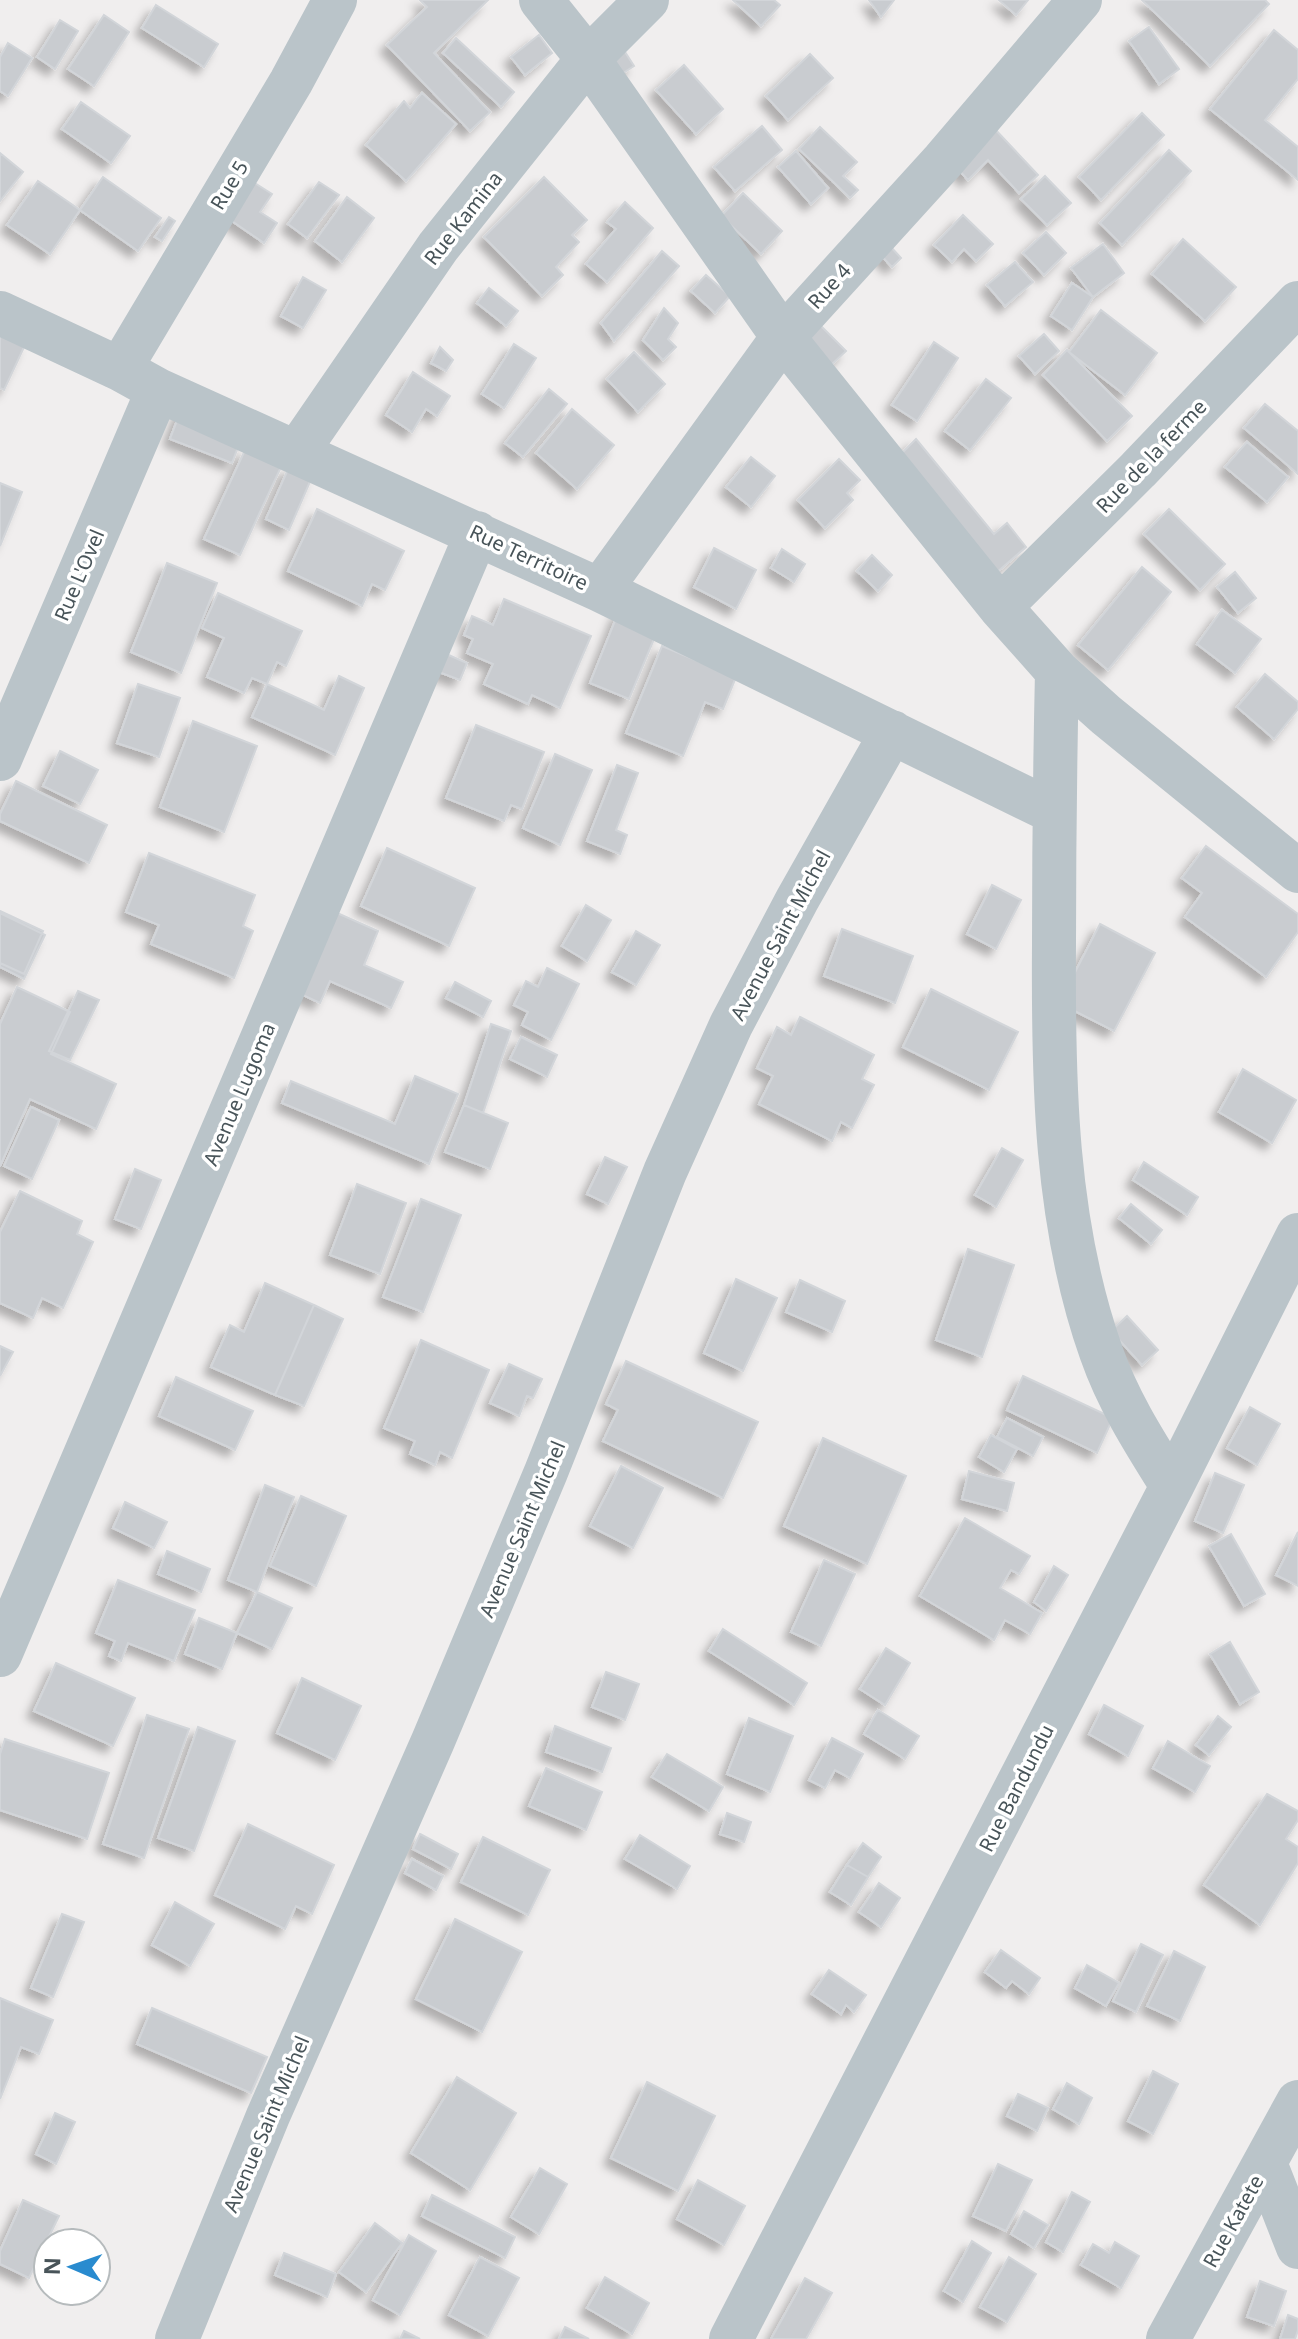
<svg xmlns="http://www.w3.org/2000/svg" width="1298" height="2339" font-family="'Noto Sans',sans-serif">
<defs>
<filter id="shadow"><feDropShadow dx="-7" dy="7" stdDeviation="4" flood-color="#0004"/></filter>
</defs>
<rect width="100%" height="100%" fill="#f0eeee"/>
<path fill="#c9ccd0" stroke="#d2d5d9" stroke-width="2" filter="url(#shadow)" d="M420,0H488L434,53L490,112L470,131L387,45L427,7Z
M733,0H774L780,5L761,26Z
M869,0H894L881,17Z
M999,0H1028L1016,15Z
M1142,0H1265L1269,4L1210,66Z
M156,5L218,44L204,67L142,28Z
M104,15L129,32L94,86L68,69Z
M60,20L78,31L55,69L37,57Z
M1149,27L1179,69L1159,84L1129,41Z
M1274,30L1298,50V79L1265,120L1298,147V180L1210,109Z
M539,35L552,53L525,75L511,57Z
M456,38L514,92L501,107L443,53Z
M618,41L634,66L609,82Z
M8,43L32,58L8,96L0,91V57Z
M810,54L833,78L788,120L766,96Z
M684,65L723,109L696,134L656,90Z
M422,93L456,124L406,181L366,145L404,101L410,108Z
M81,102L130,136L111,163L62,129Z
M1142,113L1164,135L1101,200L1079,177Z
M762,126L782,150L735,191L714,167Z
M992,126L1038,175L1019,193L988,160L968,180L953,164Z
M820,127L857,162L843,176L858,190L850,198L799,149Z
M1169,150L1191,171L1122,245L1100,223Z
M796,151L828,188L811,204L778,167Z
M0,153L23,172L0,201Z
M1045,176L1071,203L1047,225L1021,199Z
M103,177L161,218L138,251L80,210Z
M544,177L587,220L572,235L579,242L556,267L563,275L542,296L484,237Z
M250,180L272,194L260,212L277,223L264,243L226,217Z
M38,181L80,210L50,254L7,225Z
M319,182L339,195L307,238L288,224Z
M743,193L782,231L761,254L721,216Z
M347,197L374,218L342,262L315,241Z
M625,202L653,228L607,282L586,264L616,229L607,222Z
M963,215L993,244L976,261L964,249L952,262L934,245Z
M169,217L175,221L162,241L155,237Z
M1046,232L1066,253L1044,275L1023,253Z
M879,234L901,258L892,267L870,244Z
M1183,239L1236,287L1205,321L1152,274Z
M1103,244L1124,273L1093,297L1071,268Z
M662,251L679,266L614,341L601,323Z
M1015,262L1033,282L1005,306L987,285Z
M706,275L730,296L715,313L691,291Z
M303,277L326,290L303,328L281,316Z
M1072,283L1093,297L1072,330L1051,316Z
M489,288L518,311L506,326L477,303Z
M664,308L678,323L668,339L676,347L663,360L643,340Z
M1101,310L1157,353L1125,395L1069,352Z
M816,321L846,351L829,367L800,336Z
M0,333L25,345L4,390L0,388Z
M1044,334L1059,351L1035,374L1019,356Z
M934,342L958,358L917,421L892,405Z
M514,344L536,358L504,408L482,394Z
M440,347L453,360L446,371L431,363Z
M1067,350L1132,416L1107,441L1043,375Z
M634,352L665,384L638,412L607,379Z
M413,372L450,396L437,416L426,409L412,432L386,415Z
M986,379L1011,398L970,450L945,431Z
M549,389L567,404L523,457L505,443Z
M1265,404L1298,431V474L1244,428Z
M572,409L614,445L577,489L536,453Z
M181,410L243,434L232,463L170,439Z
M916,439L994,534L1007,523L1026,547L988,580L892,463Z
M1247,442L1288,477L1267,502L1225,467Z
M245,450L281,467L240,555L204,539Z
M751,457L775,476L751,507L726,487Z
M839,459L860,480L847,493L853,500L825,528L798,500Z
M289,467L312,477L289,530L266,519Z
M0,483L22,492L0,546Z
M317,509L404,551L385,590L372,584L362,606L288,571Z
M1169,509L1225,564L1200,590L1144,534Z
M714,548L756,570L736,609L694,587Z
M782,549L805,564L794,582L771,568Z
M872,555L892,575L878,591L857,571Z
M167,563L217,583L181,673L131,652Z
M1142,567L1171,592L1108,670L1078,645Z
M1235,572L1256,598L1238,613L1217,587Z
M218,593L302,631L286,666L277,662L267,684L252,678L244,693L207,677L224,638L202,628Z
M504,599L591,636L560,708L532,695L528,704L484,684L493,664L467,653L473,639L464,635L472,616L493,625Z
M1222,610L1261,639L1235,673L1197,644Z
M619,611L659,627L629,699L590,683Z
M662,646L736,677L723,709L705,702L683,756L626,733Z
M444,653L467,663L460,680L436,671Z
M1265,674L1298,702V709L1274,739L1237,707Z
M339,676L364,688L335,755L252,717L267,684L324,710Z
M138,684L180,698L159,757L117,743Z
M193,721L257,746L224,832L160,807Z
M476,725L544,752L522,809L511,805L504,821L446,798Z
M60,751L98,770L80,804L43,786Z
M555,754L592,770L560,845L523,828Z
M617,765L638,773L616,830L627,835L620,854L587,841Z
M16,781L107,825L89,863L0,821V814Z
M1206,846L1298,914V932L1266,977L1185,917L1202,893L1182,878Z
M387,848L475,888L449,946L361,906Z
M149,853L255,895L243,926L253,931L234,978L151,944L159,925L126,912Z
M992,885L1021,900L996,949L967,934Z
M586,905L611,920L587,961L562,946Z
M328,909L378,931L364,965L403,982L391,1008L330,981L320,1003L292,990Z
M0,911L43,931L24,974L0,963Z
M0,913L45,935L24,979L0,967Z
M1100,924L1155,953L1114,1031L1059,1003Z
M842,929L913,956L895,1003L824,976Z
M636,931L660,945L636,985L612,972Z
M547,968L579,984L551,1040L522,1025L528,1012L514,1005L526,981L538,987Z
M455,982L491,1001L483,1017L446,998Z
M17,987L70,1012L51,1054L116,1084L96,1129L30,1099L0,1166V1024Z
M931,989L1018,1032L989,1090L903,1047Z
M78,991L99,1000L70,1060L49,1051Z
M800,1017L874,1055L862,1079L874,1085L852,1128L841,1122L832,1141L759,1104L773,1076L757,1068L777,1027L791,1035Z
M491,1024L511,1031L483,1113L464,1105Z
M521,1037L557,1055L547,1077L510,1059Z
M1243,1069L1296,1100L1272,1143L1219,1112Z
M415,1076L458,1094L429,1164L282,1103L291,1081L395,1124Z
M464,1105L508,1123L490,1169L445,1152Z
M31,1107L59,1120L32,1179L4,1166Z
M1002,1148L1023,1160L996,1207L975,1195Z
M605,1157L627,1167L608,1204L587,1194Z
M1144,1162L1198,1197L1187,1215L1133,1180Z
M135,1169L161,1180L141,1229L115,1219Z
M357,1184L406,1203L380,1274L330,1255Z
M20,1191L82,1221L77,1234L93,1242L63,1308L42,1298L33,1318L0,1303V1232Z
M421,1199L461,1215L423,1312L383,1297Z
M1131,1204L1162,1230L1151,1244L1119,1218Z
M968,1249L1014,1265L982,1357L936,1340Z
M736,1279L777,1298L743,1371L704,1353Z
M800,1280L845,1301L832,1332L786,1312Z
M265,1283L314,1305L275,1395L211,1367L230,1325L244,1332Z
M314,1305L343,1319L304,1406L275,1395Z
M1127,1316L1158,1350L1142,1365L1111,1331Z
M421,1340L489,1370L452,1458L440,1452L435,1465L410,1454L415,1441L384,1428Z
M0,1346L13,1352L0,1376Z
M626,1361L758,1422L723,1498L603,1441L618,1410L606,1404Z
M509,1364L542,1379L533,1398L527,1396L519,1416L490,1403Z
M1023,1376L1113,1418L1097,1453L1007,1410Z
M176,1377L253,1411L235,1450L159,1416Z
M1250,1407L1280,1424L1257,1465L1227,1448Z
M1007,1418L1043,1437L1033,1456L997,1437Z
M991,1435L1017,1449L1004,1472L979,1457Z
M823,1438L906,1476L867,1564L784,1526Z
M621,1466L663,1488L633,1548L590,1526Z
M969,1471L1014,1483L1007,1511L962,1499Z
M1215,1473L1244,1485L1223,1533L1195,1521Z
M265,1485L294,1497L257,1592L228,1580Z
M301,1496L346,1516L316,1586L270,1566Z
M125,1502L167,1522L154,1548L113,1528Z
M965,1518L1030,1556L1019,1574L1011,1570L1000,1588L1042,1613L1030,1634L1005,1620L994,1640L920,1596Z
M1298,1532V1586L1276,1575Z
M1231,1534L1265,1594L1244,1606L1209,1546Z
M167,1551L210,1569L201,1592L158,1574Z
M824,1560L855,1574L821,1646L791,1632Z
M1054,1566L1068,1575L1046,1611L1034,1602Z
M118,1580L195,1610L174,1661L128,1643L121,1661L109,1656L115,1641L96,1633Z
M257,1592L292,1608L272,1649L237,1633Z
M199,1618L237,1633L222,1669L185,1654Z
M723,1629L807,1683L794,1705L709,1651Z
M1230,1642L1259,1692L1240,1704L1210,1654Z
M886,1648L910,1663L885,1705L860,1689Z
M56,1663L135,1698L113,1746L34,1711Z
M606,1672L639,1684L625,1720L592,1707Z
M302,1678L361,1706L335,1760L277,1733Z
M1104,1705L1143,1726L1128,1756L1089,1734Z
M878,1710L919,1736L905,1759L864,1734Z
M147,1715L189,1729L144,1858L103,1844Z
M1218,1716L1231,1727L1209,1755L1196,1745Z
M749,1718L793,1736L770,1792L727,1774Z
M555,1726L611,1748L602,1772L546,1752Z
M198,1727L235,1741L194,1851L158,1838Z
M832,1738L863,1754L850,1778L835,1770L825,1788L809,1780Z
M5,1739L109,1773L87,1839L0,1810V1754Z
M1168,1741L1210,1766L1195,1792L1153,1768Z
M667,1754L723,1787L709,1811L652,1777Z
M546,1768L602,1792L586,1830L529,1806Z
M1267,1794L1298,1811V1820L1286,1839L1298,1847V1863L1260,1925L1204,1885Z
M727,1813L751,1822L744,1842L720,1834Z
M248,1824L334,1865L312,1914L296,1906L285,1929L215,1895Z
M420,1834L458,1854L451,1869L413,1849Z
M640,1835L690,1866L677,1889L625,1859Z
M483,1837L550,1870L528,1915L461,1882Z
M863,1843L881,1857L868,1877L847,1865Z
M412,1859L443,1876L436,1890L405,1873Z
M847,1865L868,1877L851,1905L830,1892Z
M879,1883L900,1898L881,1927L859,1912Z
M175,1902L214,1924L190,1966L152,1945Z
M62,1914L84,1922L53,1997L31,1988Z
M455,1919L522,1952L482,2032L416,1999Z
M1141,1944L1163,1955L1136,2012L1113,2001Z
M1001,1950L1040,1978L1029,1994L1012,1981L1006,1988L985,1972Z
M1174,1951L1205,1967L1180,2021L1147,2006Z
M1087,1965L1119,1983L1106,2006L1075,1988Z
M829,1970L866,1995L854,2012L846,2005L841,2014L812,1994Z
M0,1998L53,2020L39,2054L21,2047L0,2099Z
M152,2008L267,2057L251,2093L137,2044Z
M1153,2071L1178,2084L1153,2134L1128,2121Z
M457,2077L516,2113L470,2190L411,2153Z
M647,2082L715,2116L678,2191L611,2158Z
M1067,2083L1092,2098L1079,2124L1053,2109Z
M1018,2094L1048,2108L1037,2131L1007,2116Z
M55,2113L75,2122L56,2164L36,2154Z
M998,2164L1032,2180L1006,2231L973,2216Z
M540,2168L567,2184L539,2234L511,2217Z
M698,2180L745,2206L724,2245L677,2219Z
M1072,2192L1090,2202L1063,2252L1046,2242Z
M432,2195L515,2237L505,2258L422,2216Z
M23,2200L59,2216L29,2278L0,2264V2251Z
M1024,2211L1048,2225L1034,2248L1011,2234Z
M375,2223L402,2243L366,2292L339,2272Z
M409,2235L436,2251L400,2315L373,2300Z
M972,2241L991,2253L963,2302L944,2291Z
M1115,2242L1139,2256L1121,2288L1081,2265L1093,2244L1109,2253Z
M284,2253L336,2274L327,2297L275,2275Z
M480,2257L519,2278L488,2336L449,2315Z
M1009,2257L1036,2274L1007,2322L980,2307Z
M605,2277L649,2303L632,2334L587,2308Z
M805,2278L832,2293L806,2339H771Z
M1260,2281L1286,2291L1274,2326L1247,2317Z
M1288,2315L1298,2319V2330L1295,2339H1280Z
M565,2327L589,2339H559Z
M404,2331L420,2339H400Z"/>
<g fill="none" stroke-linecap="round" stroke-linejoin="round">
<path stroke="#bac4c9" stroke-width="44" d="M541,0L588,59L783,337L1000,607L1057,671L1106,715L1298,871
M0,313L120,369L158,390L600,590L1054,812
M120,369L291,82L335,0
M297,452L438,247L588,59L647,0
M600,590L783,337L943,161L1080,0
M1000,607L1138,470L1298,303
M1057,671C1055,762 1054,853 1054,944C1053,1081 1055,1222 1101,1352C1118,1401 1145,1443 1172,1486
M0,759L158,390
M0,1655L477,533
M1265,2163L1298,2247
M177,2339L268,2116L433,1741L546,1472L665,1172L731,1025L797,900L892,732
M731,2339L1172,1486L1298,1235
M1168,2339L1298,2102"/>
</g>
<g text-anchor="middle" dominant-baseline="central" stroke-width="7" stroke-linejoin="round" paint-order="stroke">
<g font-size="20" fill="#485459" stroke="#fff">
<text transform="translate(229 185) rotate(-59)">Rue 5</text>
<text transform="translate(463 218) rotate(-52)">Rue Kamina</text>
<text transform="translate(829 286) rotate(-48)">Rue 4</text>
<text transform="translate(1151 456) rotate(-46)">Rue de la ferme</text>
<text transform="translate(529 557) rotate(25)">Rue Territoire</text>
<text transform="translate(79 575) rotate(-67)">Rue L'Ovel</text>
<text transform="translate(780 935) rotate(-62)">Avenue Saint Michel</text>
<text transform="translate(239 1094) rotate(-67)">Avenue Lugoma</text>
<text transform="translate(522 1529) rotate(-67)">Avenue Saint Michel</text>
<text transform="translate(1016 1788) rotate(-63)">Rue Bandundu</text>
<text transform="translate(266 2124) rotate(-67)">Avenue Saint Michel</text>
<text transform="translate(1233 2221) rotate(-61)">Rue Katete</text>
</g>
</g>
<g transform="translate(72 2267) rotate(272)"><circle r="38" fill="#ffffff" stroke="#b6bbbd" stroke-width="2"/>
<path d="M0-6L14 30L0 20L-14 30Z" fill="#298bcf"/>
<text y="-12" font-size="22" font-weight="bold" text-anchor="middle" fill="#485459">N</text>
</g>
</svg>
